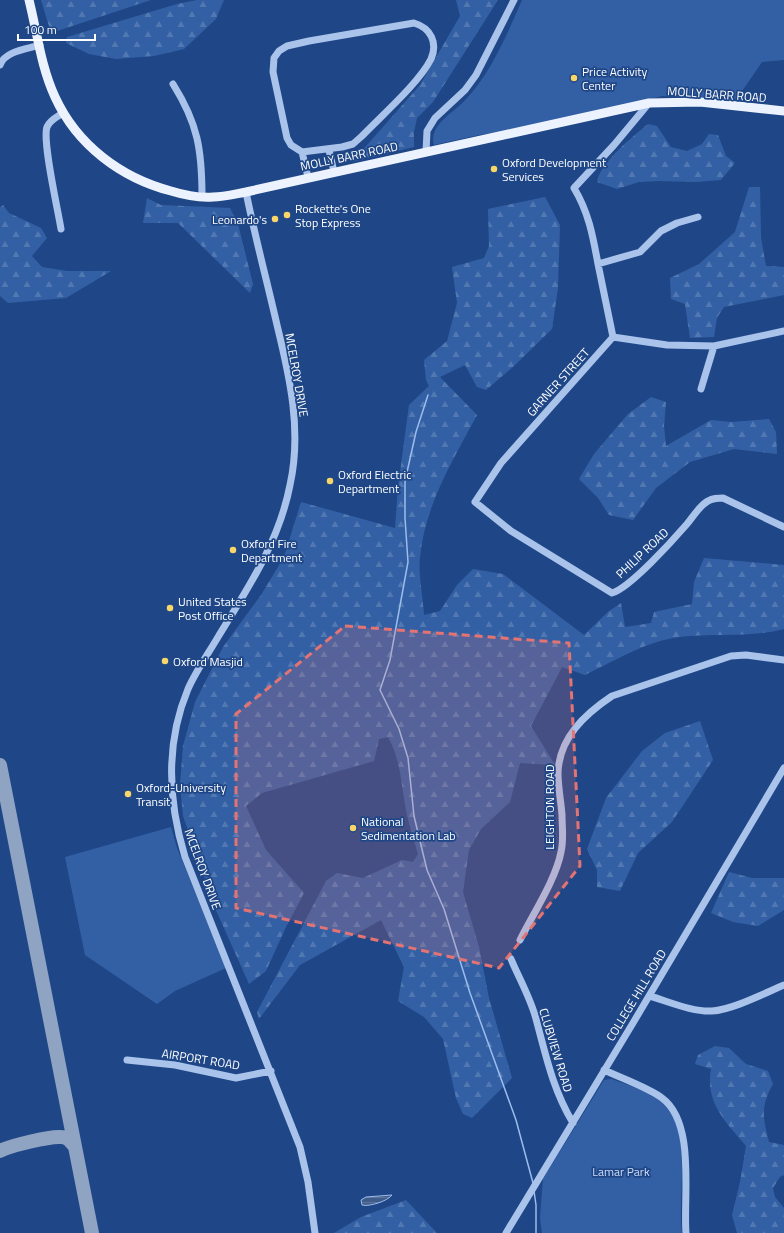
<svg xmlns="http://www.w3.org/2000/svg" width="784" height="1233" font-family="'Titillium Web',sans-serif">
<defs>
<pattern id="forest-firs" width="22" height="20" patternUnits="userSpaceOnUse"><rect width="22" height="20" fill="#3360a5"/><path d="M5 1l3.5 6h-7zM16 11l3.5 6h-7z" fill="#5278b2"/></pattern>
<pattern id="water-rules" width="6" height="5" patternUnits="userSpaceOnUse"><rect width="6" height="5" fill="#3f5c8a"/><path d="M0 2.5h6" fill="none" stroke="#5c749c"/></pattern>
</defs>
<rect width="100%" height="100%" fill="#1f4787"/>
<path fill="url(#forest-firs)" d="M41,0H151L51,33Z
M197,0H224L216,19L184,49L154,56L116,59L89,54L66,43L67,37L177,4Z
M456,0H498L433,102L417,118L414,132V147L352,162L420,85L460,16Z
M648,124L657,126L671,147L687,151L702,144L709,134L718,135L726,156L735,163L721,180L696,182L659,181L639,182L617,189L597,182C600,163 632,137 648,124Z
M749,187H760L761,238L766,266L784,267V295L724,307L717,318L714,337L690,338L685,304L671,299L670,278L699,264L735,232Z
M545,197L560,225L558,288L552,329L514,366L486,390L477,387L465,365L440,377L477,415C453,460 425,505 420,557C418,574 423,597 424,615L440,611L457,585L473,569L503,574L584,635L609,611L621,603L625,627L651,623L654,612L692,604L694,582L704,558L784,565V629C751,638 713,633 679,637C647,641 614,661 585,675L562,667L531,726L555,765L520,763L510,802L481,829L469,850L463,892L479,947L489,998L512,1078L472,1118L463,1114L456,1098L443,1039L424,1017L398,1001L404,967L381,920L300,965L259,1019L257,1012L326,881L337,873L363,878L402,860L413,862L418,854C414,841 410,828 407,815C401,788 402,762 388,737L379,739L374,761L262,793L246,806L266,850L304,893L286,927L266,971L249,984L215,908L183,816L180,785L183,746L195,702L223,647L261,595L284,557L301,502L395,528L398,487L409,405L429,386L426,380L424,360L447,341L457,303L452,267L484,258L489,246L488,209Z
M147,198L161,205L230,208L238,224L253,284L250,293L178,223H143Z
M3,205L9,213L41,228L47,238L32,256L42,267L67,271H111L66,298L8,303L0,296V207Z
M651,397L666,402L664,426L666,446L711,420L731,422L769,419L776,432L777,454L734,449L690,462L656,488L633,520L609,515L598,498L579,479L594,454L628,414Z
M700,721L713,760L672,822L638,853L620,891L597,887V870L587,849L606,798L642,751L665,733Z
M729,872L752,878H784V910L758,926L733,922L711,913Z
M715,1046L729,1048L746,1064L768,1071L773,1084C760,1107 763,1118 769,1142L784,1145V1175L780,1177L773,1188L775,1197L784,1208V1233H737L732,1215L740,1182L746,1146C725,1121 705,1103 711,1069L695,1064L698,1055Z
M406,1200L437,1233H334L361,1217Z"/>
<path fill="#3360a5" d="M522,0H784V60L762,62L736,100L662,96L553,124L479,135L434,145C428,124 456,112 467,98C491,73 508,32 522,0Z
M171,827L177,848L226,968L175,991L157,1004L85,955L65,857Z
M612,1079C628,1086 650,1090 663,1102C693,1130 677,1196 682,1233H542L540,1218L543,1179L604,1080Z"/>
<path fill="url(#water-rules)" stroke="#9cbdec" d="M392,1195C388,1201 369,1207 362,1205L361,1200L366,1197Z"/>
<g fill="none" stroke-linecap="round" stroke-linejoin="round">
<path stroke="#9cbdec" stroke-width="1.5" d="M428,395L416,432L405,481V518L408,562L390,660L380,690L399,729L408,758L414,816L427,870L444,909L470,993L516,1120L533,1183
M534,1191L536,1205V1233"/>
<path stroke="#8fa3c3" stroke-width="14" d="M0,765L92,1233
M0,1151C9,1146 50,1136 61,1137C68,1137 71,1142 75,1147"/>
<path stroke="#a9c3eb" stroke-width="7" d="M414,23C431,28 438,43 431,59C419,83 381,116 362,136L353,144L342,147L302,152L291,145L287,138L273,72L274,58L279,51L287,46L309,41Z
M0,65C5,51 27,49 40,45
M173,84C198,124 202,150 202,197
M649,103L614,145L574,188C589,213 593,237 598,264L640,252L661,231L677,223L698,217
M329,150L334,172
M302,152L308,177
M426,152L427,131L435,118L465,90L476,75L514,0
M246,192C255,237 267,281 277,325C290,378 302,431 290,485C279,542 248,588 218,637C208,654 196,671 188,689C165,744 168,801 185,857L300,1147L308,1182L315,1233
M61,229C58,210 42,141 47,127C50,120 57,117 63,113
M598,264L613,337L501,463L475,502L511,531L612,593C630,588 674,539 687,524C693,517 700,505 708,501C713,498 717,498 723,498L784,527
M613,337L667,345L714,346L784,331
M701,389L714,346
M520,940C533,914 556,879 561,852C564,840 562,827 562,815C561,801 558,787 558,773C559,738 585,714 612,696L731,656L746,655L784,660
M511,959C519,978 531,999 536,1019C546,1056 553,1090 573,1123
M649,996C668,1001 691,1012 712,1011C732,1010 765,993 784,985
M127,1060L175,1065L236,1078L271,1071
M604,1070C621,1078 649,1088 662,1098C696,1123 683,1197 686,1233
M506,1233L633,1023L784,768"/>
<path stroke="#edf3fe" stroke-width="9" d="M29,0C37,32 41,67 55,97C77,145 121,178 171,191C184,195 199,198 213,197C224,197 235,194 246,192L649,103L700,102L784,111"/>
</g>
<path fill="#e47373" fill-opacity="0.2" stroke="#e47373" stroke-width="3" stroke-dasharray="8 5" stroke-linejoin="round" d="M345,626L569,643L580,866L499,968L236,908V714Z"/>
<g fill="#f9d669" stroke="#1f4787" stroke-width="1.5">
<circle cx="574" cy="78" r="4"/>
<circle cx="494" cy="169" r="4"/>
<circle cx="287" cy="215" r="4"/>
<circle cx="275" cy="219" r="4"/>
<circle cx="330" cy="481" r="4"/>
<circle cx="233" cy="550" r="4"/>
<circle cx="170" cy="608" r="4"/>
<circle cx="165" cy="661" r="4"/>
<circle cx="128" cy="794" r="4"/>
<circle cx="353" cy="828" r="4"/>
</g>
<g text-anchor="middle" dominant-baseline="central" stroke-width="3.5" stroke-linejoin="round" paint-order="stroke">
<g font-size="12" fill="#fff" stroke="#1f4787" text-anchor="start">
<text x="582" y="71">Price Activity<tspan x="582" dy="14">Center</tspan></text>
<text x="502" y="162">Oxford Development<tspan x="502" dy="14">Services</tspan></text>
<text x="295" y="208">Rockette's One<tspan x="295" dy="14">Stop Express</tspan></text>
<text x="267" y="219" text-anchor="end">Leonardo's</text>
<text x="338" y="474">Oxford Electric<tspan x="338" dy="14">Department</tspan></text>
<text x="241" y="543">Oxford Fire<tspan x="241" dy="14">Department</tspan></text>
<text x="178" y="601">United States<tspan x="178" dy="14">Post Office</tspan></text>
<text x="173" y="661">Oxford Masjid</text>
<text x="136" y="787">Oxford-University<tspan x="136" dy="14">Transit</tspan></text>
<text x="361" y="821">National<tspan x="361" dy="14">Sedimentation Lab</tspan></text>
</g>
<g font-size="12" fill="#fff" stroke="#1f4787">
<text transform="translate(717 94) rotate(4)">MOLLY BARR ROAD</text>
<text transform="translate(349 156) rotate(-12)">MOLLY BARR ROAD</text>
<text transform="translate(297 375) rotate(80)">MCELROY DRIVE</text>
<text transform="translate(558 382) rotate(-48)">GARNER STREET</text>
<text transform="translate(642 553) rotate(-43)">PHILIP ROAD</text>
<text transform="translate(549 807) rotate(-90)">LEIGHTON ROAD</text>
<text transform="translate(203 869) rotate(70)">MCELROY DRIVE</text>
<text transform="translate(636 995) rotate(-59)">COLLEGE HILL ROAD</text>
<text transform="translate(556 1050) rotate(73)">CLUBVIEW ROAD</text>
<text transform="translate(201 1059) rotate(9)">AIRPORT ROAD</text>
</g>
<g font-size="12" fill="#cedff8" stroke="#1f4787">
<text x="621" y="1171">Lamar Park</text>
</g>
</g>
<path d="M18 34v6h77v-6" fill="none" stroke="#ffffff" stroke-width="2"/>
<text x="24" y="34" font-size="12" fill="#ffffff" stroke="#1f4787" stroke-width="3" paint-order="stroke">100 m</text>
</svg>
